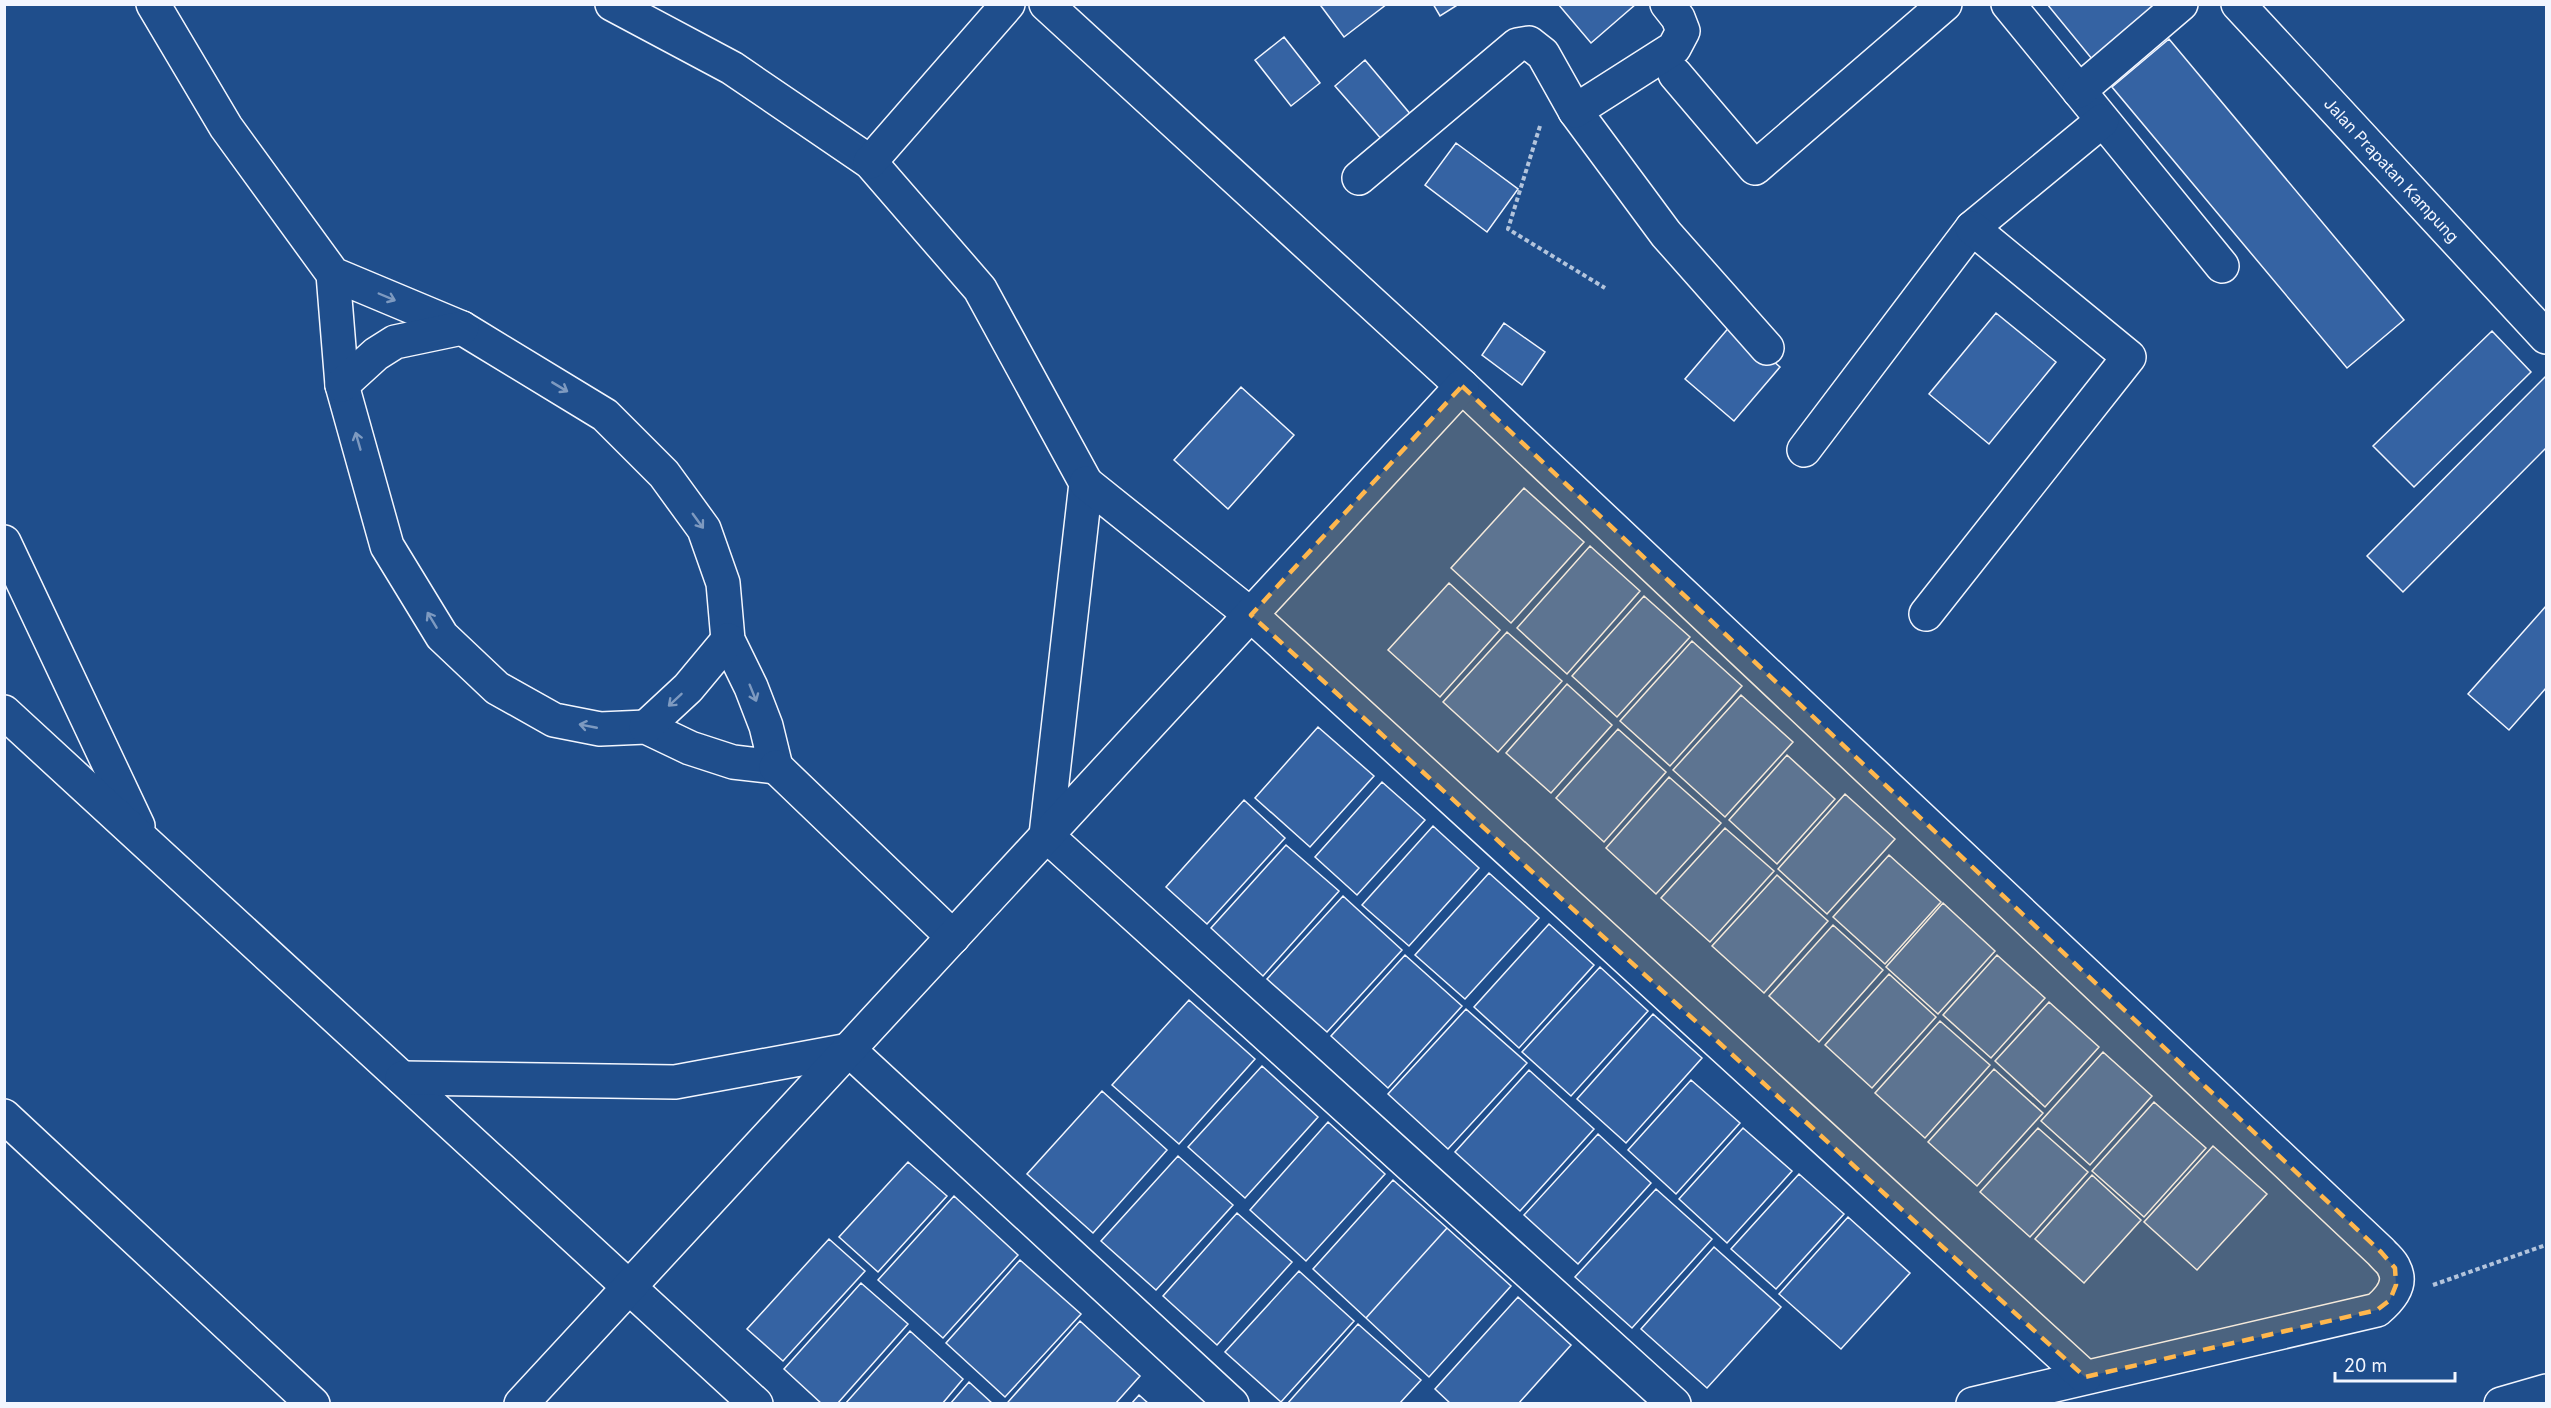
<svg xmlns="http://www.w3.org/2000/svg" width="2551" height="1408" font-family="Inter,sans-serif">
<rect width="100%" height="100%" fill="#1f4e8c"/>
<path fill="#3563a3" stroke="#f2f6ff" stroke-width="1.5" d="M1323,4H1387L1344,37L1321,6Z
M1433,4H1459L1440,16Z
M1558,4H1636L1591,43Z
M2047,4H2153L2155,7L2092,59Z
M1284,37L1320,83L1291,106L1255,60Z
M2169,39L2404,320L2347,368L2112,87Z
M1365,60L1412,116L1383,141L1335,86Z
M1456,143L1518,189L1487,232L1425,185Z
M1996,313L2056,362L1989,444L1929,394Z
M1504,323L1545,352L1522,385L1482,355Z
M1731,325L1780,367L1734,421L1685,379Z
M2492,331L2531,372L2414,487L2373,446Z
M2546,376V448L2403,592L2367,556Z
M1241,387L1294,435L1228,509L1174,460Z
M1524,488L1584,542L1511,623L1451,568Z
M1590,546L1640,591L1567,674L1517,628Z
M1449,583L1500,630L1440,697L1388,650Z
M1644,596L1690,637L1617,717L1572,676Z
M2546,606V688L2509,730L2468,694Z
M1507,632L1562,681L1498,752L1443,702Z
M1692,641L1742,686L1670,766L1620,721Z
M1567,684L1612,725L1551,793L1506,753Z
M1741,695L1793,742L1725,817L1673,770Z
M1318,727L1374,776L1310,847L1255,798Z
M1618,729L1666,772L1604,842L1556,798Z
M1787,755L1835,799L1777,864L1729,820Z
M1669,777L1721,823L1656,894L1606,848Z
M1382,782L1425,820L1357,895L1315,857Z
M1845,794L1895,839L1827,914L1778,869Z
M1244,800L1285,838L1207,924L1166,887Z
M1433,826L1479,868L1409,946L1362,905Z
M1725,828L1774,871L1710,942L1661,898Z
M1286,845L1339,891L1263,976L1211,928Z
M1889,855L1941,902L1885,964L1833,917Z
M1489,873L1539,918L1465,999L1415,955Z
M1777,875L1828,921L1764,993L1712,946Z
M1343,896L1402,950L1327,1032L1267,979Z
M1943,903L1995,951L1938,1014L1886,967Z
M1549,924L1594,965L1519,1048L1474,1007Z
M1833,925L1883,970L1819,1042L1769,996Z
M1405,955L1462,1006L1388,1088L1331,1036Z
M1997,955L2045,998L1991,1058L1943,1015Z
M1600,967L1648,1011L1571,1096L1522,1052Z
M1889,974L1936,1017L1872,1088L1825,1045Z
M1189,1000L1255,1059L1179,1144L1112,1085Z
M2049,1002L2099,1047L2045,1107L1995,1061Z
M1466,1009L1527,1063L1448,1149L1388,1094Z
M1653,1014L1702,1058L1626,1143L1577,1099Z
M1940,1021L1990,1065L1925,1138L1875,1093Z
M2103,1052L2152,1096L2090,1165L2041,1121Z
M1262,1066L1318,1117L1245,1198L1188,1147Z
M1994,1069L2043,1113L1977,1186L1928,1142Z
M1529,1070L1594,1129L1520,1211L1455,1152Z
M1691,1080L1740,1123L1676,1194L1628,1150Z
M1102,1091L1167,1150L1093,1233L1027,1174Z
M2154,1102L2206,1148L2144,1217L2092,1171Z
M1328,1122L1385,1174L1306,1261L1250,1210Z
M1743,1128L1792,1171L1727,1243L1679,1199Z
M2038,1128L2088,1172L2030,1237L1980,1192Z
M1598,1134L1651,1183L1578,1264L1524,1215Z
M2213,1146L2267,1194L2197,1270L2144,1222Z
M1178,1156L1233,1205L1156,1290L1101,1241Z
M908,1162L947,1196L878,1272L839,1237Z
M1799,1174L1844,1214L1776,1289L1731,1249Z
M2092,1175L2141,1220L2084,1283L2035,1239Z
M1393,1180L1447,1228L1366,1318L1313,1269Z
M1656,1189L1712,1239L1632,1328L1575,1277Z
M954,1196L1018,1255L943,1338L878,1280Z
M1237,1213L1292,1262L1217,1345L1163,1296Z
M1848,1217L1910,1273L1841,1349L1779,1294Z
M1447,1228L1511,1286L1429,1377L1366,1318Z
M829,1239L865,1271L783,1361L747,1329Z
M1714,1247L1781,1307L1707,1388L1641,1329Z
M1020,1260L1081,1314L1005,1397L946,1343Z
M1299,1271L1354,1321L1281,1402L1225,1352Z
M861,1283L908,1324L837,1404H822L784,1369Z
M1518,1297L1571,1345L1518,1404H1451L1435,1389Z
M1080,1321L1140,1376L1115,1404H1009L1008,1402Z
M1358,1324L1421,1380L1399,1404H1287Z
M910,1331L963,1379L942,1404H845Z
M969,1382L993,1404H950Z
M1139,1395L1149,1404H1131Z"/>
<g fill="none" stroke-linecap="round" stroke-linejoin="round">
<defs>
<g id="minor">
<path d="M153,4L226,127L333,274L462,328L605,415L664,474L704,529L723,583L728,640L751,687L766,726L776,767L733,762L690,748L646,727L600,729L554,720L497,688L442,636L387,546L342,385L333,274"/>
<path d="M612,4L732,68L870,162L980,289L1086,483L1046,835L1674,1404"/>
<path d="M1046,4L1462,386L2381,1252C2385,1257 2392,1262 2394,1268C2403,1285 2389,1300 2377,1310L1973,1404"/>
<path d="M2008,4L2222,266"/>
<path id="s1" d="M2238,4L2546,337"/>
<path d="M1675,74L1755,168L1945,4"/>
<path d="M2079,91L2181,4"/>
<path d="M1575,111L1666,234L1767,348"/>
<path d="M870,162L1008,4"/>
<path d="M1359,178L1517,45L1529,43L1543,54L1575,111L1674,48L1683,31L1678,18L1667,4"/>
<path d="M342,385L376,354L395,342L462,328"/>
<path d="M1804,450L1972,228L2102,121"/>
<path d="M1086,483L1251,615L2085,1377"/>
<path d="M4,542L138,826"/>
<path d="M1926,614L2129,357L1972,228"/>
<path d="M4,712L756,1404"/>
<path d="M646,727L688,688L728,640"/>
<path d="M776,767L953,937"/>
<path d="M402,1078L675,1082L849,1050L1232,1404"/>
<path d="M4,1116L313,1404"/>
<path d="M521,1404L1462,386"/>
<path d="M2501,1404L2546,1391"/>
</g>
</defs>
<use href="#minor" stroke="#f2f6ff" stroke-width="36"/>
<path stroke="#b3c4dc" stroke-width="4" stroke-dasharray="4.5 3" stroke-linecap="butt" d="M1540,126L1508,229L1605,288
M2433,1285L2546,1245"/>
<use href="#minor" stroke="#1f4e8c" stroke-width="33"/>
</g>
<defs><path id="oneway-shaft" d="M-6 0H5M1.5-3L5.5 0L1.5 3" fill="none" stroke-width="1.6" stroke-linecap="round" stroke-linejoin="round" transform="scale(1.5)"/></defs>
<g stroke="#7e9ac0">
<use href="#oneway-shaft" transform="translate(387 297) rotate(23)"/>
<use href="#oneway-shaft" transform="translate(560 387) rotate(31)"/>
<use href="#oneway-shaft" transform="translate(358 441) rotate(-106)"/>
<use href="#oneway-shaft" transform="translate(698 521) rotate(54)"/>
<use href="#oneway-shaft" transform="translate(432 620) rotate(-121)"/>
<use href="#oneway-shaft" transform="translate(753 693) rotate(68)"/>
<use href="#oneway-shaft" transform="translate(675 700) rotate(137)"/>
<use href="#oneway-shaft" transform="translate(588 726) rotate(-169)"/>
</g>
<path fill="#ffb74d" fill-opacity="0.2" stroke="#ffb74d" stroke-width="4.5" stroke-dasharray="12 8" stroke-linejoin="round" d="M1462,386L2381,1252L2395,1268L2396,1285L2390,1300L2377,1310L2085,1377L1251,615Z"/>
<g text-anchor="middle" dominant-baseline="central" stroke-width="4.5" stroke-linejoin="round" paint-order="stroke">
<g font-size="16" fill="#f2f6ff" stroke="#1f4e8c">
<text stroke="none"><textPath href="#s1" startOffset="226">Jalan Prapatan Kampung</textPath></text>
</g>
</g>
<rect width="2551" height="1408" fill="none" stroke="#f2f6ff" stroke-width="12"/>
<path d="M2335 1372v9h120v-9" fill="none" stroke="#f2f6ff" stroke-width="3"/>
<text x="2344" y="1372" font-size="18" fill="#f2f6ff" stroke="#1f4e8c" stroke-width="4.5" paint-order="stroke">20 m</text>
</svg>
